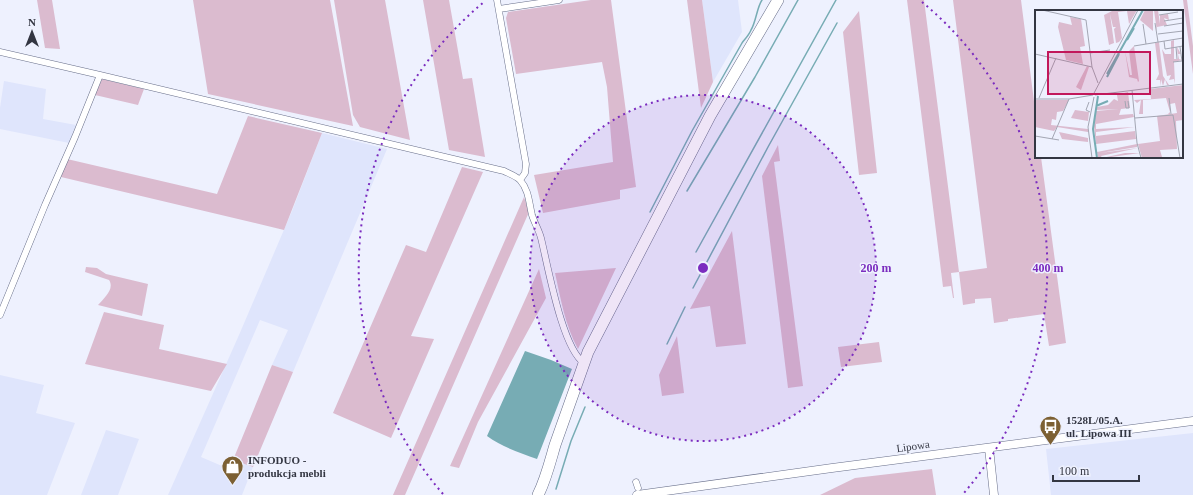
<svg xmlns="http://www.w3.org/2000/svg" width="1193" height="495" font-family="'Times New Roman',serif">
<rect width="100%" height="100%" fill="#eef1fe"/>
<path fill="#dfe5fc" d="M702,0H738L742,32L713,82Z
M4,81L46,89L43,119L76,125L69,143L0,129V108Z
M322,133L387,149L293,372L272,365L288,330L260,320L201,457L229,469L233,460L253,467L242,495H168L239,335L292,211Z
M0,375L44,385L36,413L75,423L47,495H0Z
M106,430L139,439L118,495H81Z
M1193,433V495H1051L1046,449Z"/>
<path fill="#dbbbcf" d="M37,0H52L60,49L45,48Z
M193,0H330L353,126L208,94Z
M334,0H385L410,140L360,127L353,115Z
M423,0H449L463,79L472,78L485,157L449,150Z
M591,0H611L636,187L620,190V199L543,213L534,175L613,162L607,87L602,62L516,74L506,18L508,12Z
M687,0H702L713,82L701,108Z
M907,0H924L959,272L987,268L953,0H1021L1036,117V157H1041L1066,343L1049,346L1044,314L1008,319V321L994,323L991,298L975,299V303L963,305L959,272L951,273L954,298H953L951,286L943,287Z
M1183,0H1187L1193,46V74Z
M859,11L877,173L859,175L843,32Z
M102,79L144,89L138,105L95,95Z
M248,116L322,133L284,230L61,177L67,159L217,194Z
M778,145L780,161L774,162L803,386L788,388L762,176Z
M462,167L483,172L411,336L434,339L391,438L333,413L406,245L426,252Z
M524,197L529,212L405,495H393Z
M732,231L746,344L716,347L710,306L690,309Z
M86,267L97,268L106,274L148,284L142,316L98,305C104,298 115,289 109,280L85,272Z
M616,268L578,349C565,325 561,300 555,273Z
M539,269L546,298L478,422L459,468L450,466Z
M104,312L164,325L159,349L227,364L211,391L85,364Z
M677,336L684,393L662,396L659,375Z
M879,342L882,362L841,367L838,347Z
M272,365L293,372L253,467L233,460Z
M932,469L936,495H820L855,478Z"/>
<path fill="#77acb4" d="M525,351L551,360L572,369L537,459C520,453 502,447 487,436Z"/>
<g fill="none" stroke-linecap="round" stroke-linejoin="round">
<path stroke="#77acb4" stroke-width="1.5" d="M687,191L755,77L798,0
M650,212L692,131L742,43C745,39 749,35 751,30C756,22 757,7 762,0
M696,252L836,0
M693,288L768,147L837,23
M667,344L685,307
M556,489L571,441L585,407"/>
<defs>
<path id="minor" d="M497,0L526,164L525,173L520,180
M499,9L559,0
M0,52L100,75L504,171C510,174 516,176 520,180C529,190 529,203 532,215C534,222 539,230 541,238C548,266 562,348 584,363
M0,315L45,205L75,137L100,75
M636,482L638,488"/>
<path id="tertiary" d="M989,448L994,495
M637,495L832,468L1193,421"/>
<path id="trunk" d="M538,495C546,479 550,462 555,445C566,414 577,383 588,352L710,116L778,0"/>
</defs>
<use href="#minor" stroke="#676e89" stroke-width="7"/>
<use href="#tertiary" stroke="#676e89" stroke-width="9"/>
<use href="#trunk" stroke="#676e89" stroke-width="12"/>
<use href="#minor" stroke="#fff" stroke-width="6"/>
<use href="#tertiary" stroke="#fff" stroke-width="8"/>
<use href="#trunk" stroke="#fff" stroke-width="11"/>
</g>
<circle cx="703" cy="268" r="173" fill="#7b2cbf" fill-opacity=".12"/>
<g fill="none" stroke="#7b2cbf" stroke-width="2" stroke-dasharray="2 4">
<circle cx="703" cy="268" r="173"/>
<path d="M443 494A345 345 0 0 1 484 2M922 2A345 345 0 0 1 963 494"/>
</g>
<defs>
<symbol id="bus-pin" viewBox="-11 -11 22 30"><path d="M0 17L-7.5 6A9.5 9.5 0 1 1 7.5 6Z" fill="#7c6033" stroke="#eef1fe"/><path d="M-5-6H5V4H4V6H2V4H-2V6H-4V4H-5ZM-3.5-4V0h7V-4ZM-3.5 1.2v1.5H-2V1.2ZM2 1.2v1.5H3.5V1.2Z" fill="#fff"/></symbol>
<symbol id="shop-pin" viewBox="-11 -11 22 30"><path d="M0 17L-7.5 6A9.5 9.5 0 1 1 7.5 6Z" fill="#7c6033" stroke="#eef1fe"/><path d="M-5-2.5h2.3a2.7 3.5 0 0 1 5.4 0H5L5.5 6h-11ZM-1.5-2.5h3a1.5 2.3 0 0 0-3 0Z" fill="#fff"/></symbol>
</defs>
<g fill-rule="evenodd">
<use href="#bus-pin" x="1038" y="414" width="25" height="34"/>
<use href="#shop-pin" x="220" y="454" width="25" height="34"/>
</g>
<g text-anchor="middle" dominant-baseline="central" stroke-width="3" stroke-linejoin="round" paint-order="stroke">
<g font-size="11" font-weight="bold" fill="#333642" stroke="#eef1fe" text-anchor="start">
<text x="1066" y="420">1528L/05.A.<tspan x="1066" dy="13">ul. Lipowa III</tspan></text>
<text x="248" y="460">INFODUO -<tspan x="248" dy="13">produkcja mebli</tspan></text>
</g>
<g font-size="11" fill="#333642" stroke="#eef1fe">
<text transform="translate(913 446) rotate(-8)">Lipowa</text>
</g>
</g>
<g transform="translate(1035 10)">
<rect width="148" height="148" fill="#eef1fe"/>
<path d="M79,0H102L94,14L92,1L83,2L87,28L84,32L81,33L79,19L81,17H78L75,4L79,33L74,35L69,5ZM110,0H118V21L105,10ZM119,0H123L125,14V5L133,4L134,10L129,8L132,15L122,17V22ZM35,7L46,9L50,36L45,37L48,54L31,50L23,17L24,12L37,15ZM139,30V49H143L142,37L146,44H143L144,49L147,50L139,52L140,74L139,69L134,70L136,65L132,66L127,39L130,44H136V31ZM124,32L128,66L134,75H132L130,69L128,76L126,69V76L125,70H121L124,64L120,33ZM99,36L104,71L103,72L102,69L94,67L90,41L95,65H97L94,41ZM52,56L54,57L46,80L41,77ZM148,75V110L141,111L142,139L125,140L127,147L130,148H107L103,134L125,131L122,106L142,103L140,93L135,94V104H133L135,102L131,88L108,90V104H104L106,90L102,93L99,90L116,89L115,79ZM93,82L95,98L86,99L84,105L98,104L99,107L61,114V119L100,117L61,122V126L100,121L101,129L61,134L59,116L61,101L84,99L61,100L62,97L73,95L79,89L83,91L82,85ZM0,90H34L28,101L22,102L21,110L17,109L16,115L53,119V122L22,117L19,121L0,117ZM40,100L54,102L53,111L36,108ZM24,122L53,128V132L27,129ZM102,134V137L65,143L103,138L66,146L67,148L90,143H105L69,148H64L63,147L62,142Z" fill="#dbbbcf"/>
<path fill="none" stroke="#77acb4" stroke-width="2" d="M92,30L99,18M72,64L108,0M72,67L84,44M61,96L73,91M62,148L58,119L63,86"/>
<path fill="none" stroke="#a3a6b3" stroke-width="1" d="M7,0L51,10L57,57M124,5L143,2M129,11L148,8M120,13L123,32M108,14L111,34M129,16L148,13M123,24L148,21M129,31L130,39L148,36M99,36L148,28M141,37L142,49M55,43L75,40M0,44L57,57L63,73M138,52L147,51L145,37M97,80L102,133L106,148M58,85L103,0M60,85L148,74M4,88L21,48M134,88L136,104M0,89H34L58,85M90,91L91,98H94L93,91M54,92L51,100L55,102M100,108L138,105L145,148M0,126L24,130M17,129L34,89M57,148L53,117L59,87"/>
<path fill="#c2185b" fill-opacity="0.15" stroke="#c2185b" stroke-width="2" d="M13,42H115V84H13Z"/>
<rect width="148" height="148" fill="none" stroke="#333642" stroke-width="2"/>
</g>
<circle cx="703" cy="268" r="6" fill="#7b2cbf" stroke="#eef1fe" stroke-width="2"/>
<g font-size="12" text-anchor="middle" font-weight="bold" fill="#7b2cbf" stroke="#eef1fe" stroke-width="3" stroke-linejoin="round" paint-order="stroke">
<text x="876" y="272">200 m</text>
<text x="1048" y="272">400 m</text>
</g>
<g transform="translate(32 32)" stroke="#eef1fe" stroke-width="3" paint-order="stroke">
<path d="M0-3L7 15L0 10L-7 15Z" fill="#333642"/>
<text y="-6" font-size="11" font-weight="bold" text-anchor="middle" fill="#333642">N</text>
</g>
<path d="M1053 475v6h86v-6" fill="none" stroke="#333642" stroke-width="2"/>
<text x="1059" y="475" font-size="12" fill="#333642" stroke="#eef1fe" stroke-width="3" paint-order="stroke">100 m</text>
</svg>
